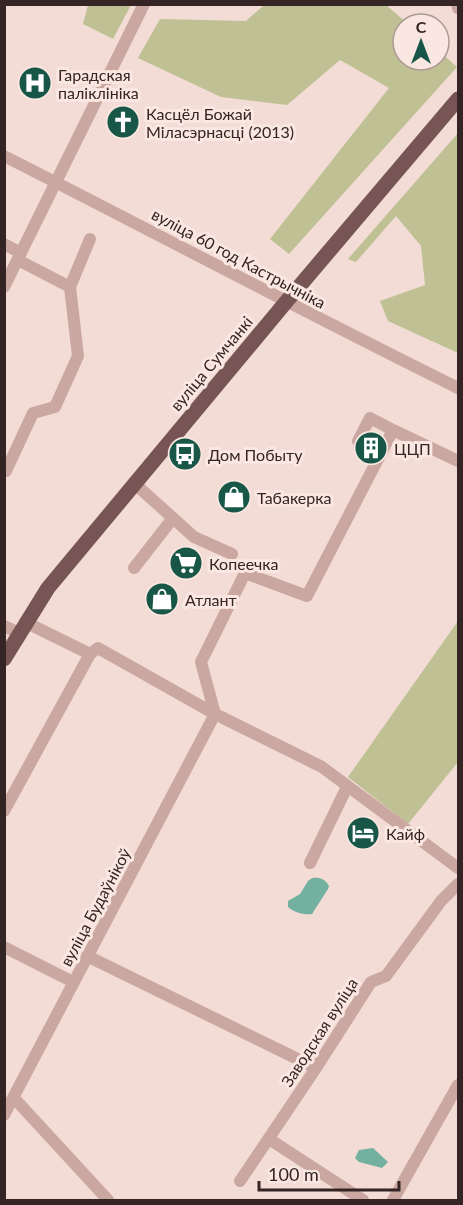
<svg xmlns="http://www.w3.org/2000/svg" width="463" height="1205" font-family="Lato,sans-serif">
<rect width="100%" height="100%" fill="#f2dcd5"/>
<path fill="#bfc195" d="M385,4L408,24H403V60H439V51L457,67L289,254L270,239L389,88L340,60L287,105L221,97L138,58L160,19L246,21L264,5Z
M88,5H131L113,39L83,24Z
M458,133V353L388,321L380,301L425,285L421,246L396,216L356,262L348,259Z
M458,621V762L408,824L348,777Z"/>
<path fill="#73b0a0" d="M312,878C320,877 325,879 329,886L328,889L312,914C304,915 295,913 288,907V901L300,894L308,881Z
M373,1148L388,1162L382,1168L359,1162L355,1158L359,1150Z"/>
<g fill="none" stroke-linecap="round" stroke-linejoin="round">
<path stroke="#caa7a1" stroke-width="12" d="M457,4L458,8
M4,156C156,233 306,313 458,388
M4,244L21,253
M4,287L144,4
M70,287L90,239
M358,441L370,418L393,430
M6,471L33,413L55,407L78,356L70,287L18,260
M134,483L194,537L232,554
M134,568L173,518
M25,622L90,654
M4,626L19,633
M4,811L90,654L98,648L215,714L322,767L458,868
M310,863L347,787
M4,947L73,982
M87,956L316,1068
M14,1098L108,1200
M4,1115L215,714L201,662L245,573L307,596L393,430L458,461
M269,1139L363,1200
M240,1181L316,1068L371,982L386,976L441,901L458,884
M393,1200L458,1085"/>
<path stroke="#775554" stroke-width="15" d="M4,659L48,588L286,302L458,99"/>
</g>
<defs>
<symbol id="hospital-disc" viewBox="-11 -11 22 22"><circle r="9.5" fill="#185748" stroke="#fae7e1"/><path d="M-5-5h3v3.5h4V-5h3V5h-3V1.5h-4V5h-3Z" fill="#fff"/></symbol>
<symbol id="church-disc" viewBox="-11 -11 22 22"><circle r="9.5" fill="#185748" stroke="#fae7e1"/><path d="M-1.2-6h2.4v3.5h3.3v2.4h-3.3V6h-2.4V-.1h-3.3v-2.4h3.3Z" fill="#fff"/></symbol>
<symbol id="building-disc" viewBox="-11 -11 22 22"><circle r="9.5" fill="#185748" stroke="#fae7e1"/><path d="M-4-6H4V6H1V3H-1V6H-4ZM-2.5-4.3h1.7v1.8h-1.7ZM.8-4.3h1.7v1.8H.8ZM-2.5-1h1.7V.8h-1.7ZM.8-1h1.7V.8H.8Z" fill="#fff"/></symbol>
<symbol id="bus-disc" viewBox="-11 -11 22 22"><circle r="9.5" fill="#185748" stroke="#fae7e1"/><path d="M-5-6H5V4H4V6H2V4H-2V6H-4V4H-5ZM-3.5-4V0h7V-4ZM-3.5 1.2v1.5H-2V1.2ZM2 1.2v1.5H3.5V1.2Z" fill="#fff"/></symbol>
<symbol id="shop-disc" viewBox="-11 -11 22 22"><circle r="9.5" fill="#185748" stroke="#fae7e1"/><path d="M-5-2.5h2.3a2.7 3.5 0 0 1 5.4 0H5L5.5 6h-11ZM-1.5-2.5h3a1.5 2.3 0 0 0-3 0Z" fill="#fff"/></symbol>
<symbol id="supermarket-disc" viewBox="-11 -11 22 22"><circle r="9.5" fill="#185748" stroke="#fae7e1"/><path d="M-6-5.5h2.5l.6 2H6L4.5 2H-2.5L-4.4-4H-6ZM-1.5 3.2a1.3 1.3 0 1 0 .1 0ZM3 3.2a1.3 1.3 0 1 0 .1 0Z" fill="#fff"/></symbol>
<symbol id="hotel-disc" viewBox="-11 -11 22 22"><circle r="9.5" fill="#185748" stroke="#fae7e1"/><path d="M-6-4.5h1.5V1H6V5H4.5V3h-9V5H-6ZM-4 0a1.8 1.8 0 1 1 3.6 0ZM.5 0V-2.5h3Q6-2.5 6 0Z" fill="#fff"/></symbol>
</defs>
<g fill-rule="evenodd">
<use href="#hospital-disc" x="16" y="64" width="38" height="38"/>
<use href="#church-disc" x="104" y="103" width="38" height="38"/>
<use href="#building-disc" x="352" y="429" width="38" height="38"/>
<use href="#bus-disc" x="166" y="435" width="38" height="38"/>
<use href="#shop-disc" x="215" y="478" width="38" height="38"/>
<use href="#supermarket-disc" x="167" y="544" width="38" height="38"/>
<use href="#shop-disc" x="143" y="580" width="38" height="38"/>
<use href="#hotel-disc" x="344" y="814" width="38" height="38"/>
</g>
<g text-anchor="middle" dominant-baseline="central" stroke-width="6" stroke-linejoin="round" paint-order="stroke">
<g font-size="16" fill="#342424" stroke="#fae7e1" text-anchor="start">
<text x="58" y="74">Гарадская<tspan x="58" dy="18">паліклініка</tspan></text>
<text x="146" y="113">Касцёл Божай<tspan x="146" dy="18">Міласэрнасці (2013)</tspan></text>
<text x="394" y="448">ЦЦП</text>
<text x="208" y="454">Дом Побыту</text>
<text x="257" y="497">Табакерка</text>
<text x="209" y="563">Копеечка</text>
<text x="185" y="599">Атлант</text>
<text x="386" y="833">Кайф</text>
</g>
<g font-size="16" fill="#342424" stroke="#fae7e1">
<text transform="translate(239 258) rotate(28)">вуліца 60 год Кастрычніка</text>
<text transform="translate(211 363) rotate(-50)">вуліца Сумчанкі</text>
<text transform="translate(95 907) rotate(-62)">вуліца Будаўнікоў</text>
<text transform="translate(319 1032) rotate(-57)">Заводская вуліца</text>
</g>
</g>
<rect width="463" height="1205" fill="none" stroke="#342424" stroke-width="12"/>
<g transform="translate(421 42)"><circle r="28" fill="#fae7e1" stroke="#ab9995" stroke-width="1.5"/>
<path d="M0-4.5L10 22L0 15L-10 22Z" fill="#185748"/>
<text y="-9" font-size="16" font-weight="bold" text-anchor="middle" fill="#342424">С</text>
</g>
<path d="M259 1181v9h140v-9" fill="none" stroke="#342424" stroke-width="3"/>
<text x="268" y="1181" font-size="18" fill="#342424" stroke="#fae7e1" stroke-width="4.5" paint-order="stroke">100 m</text>
</svg>
